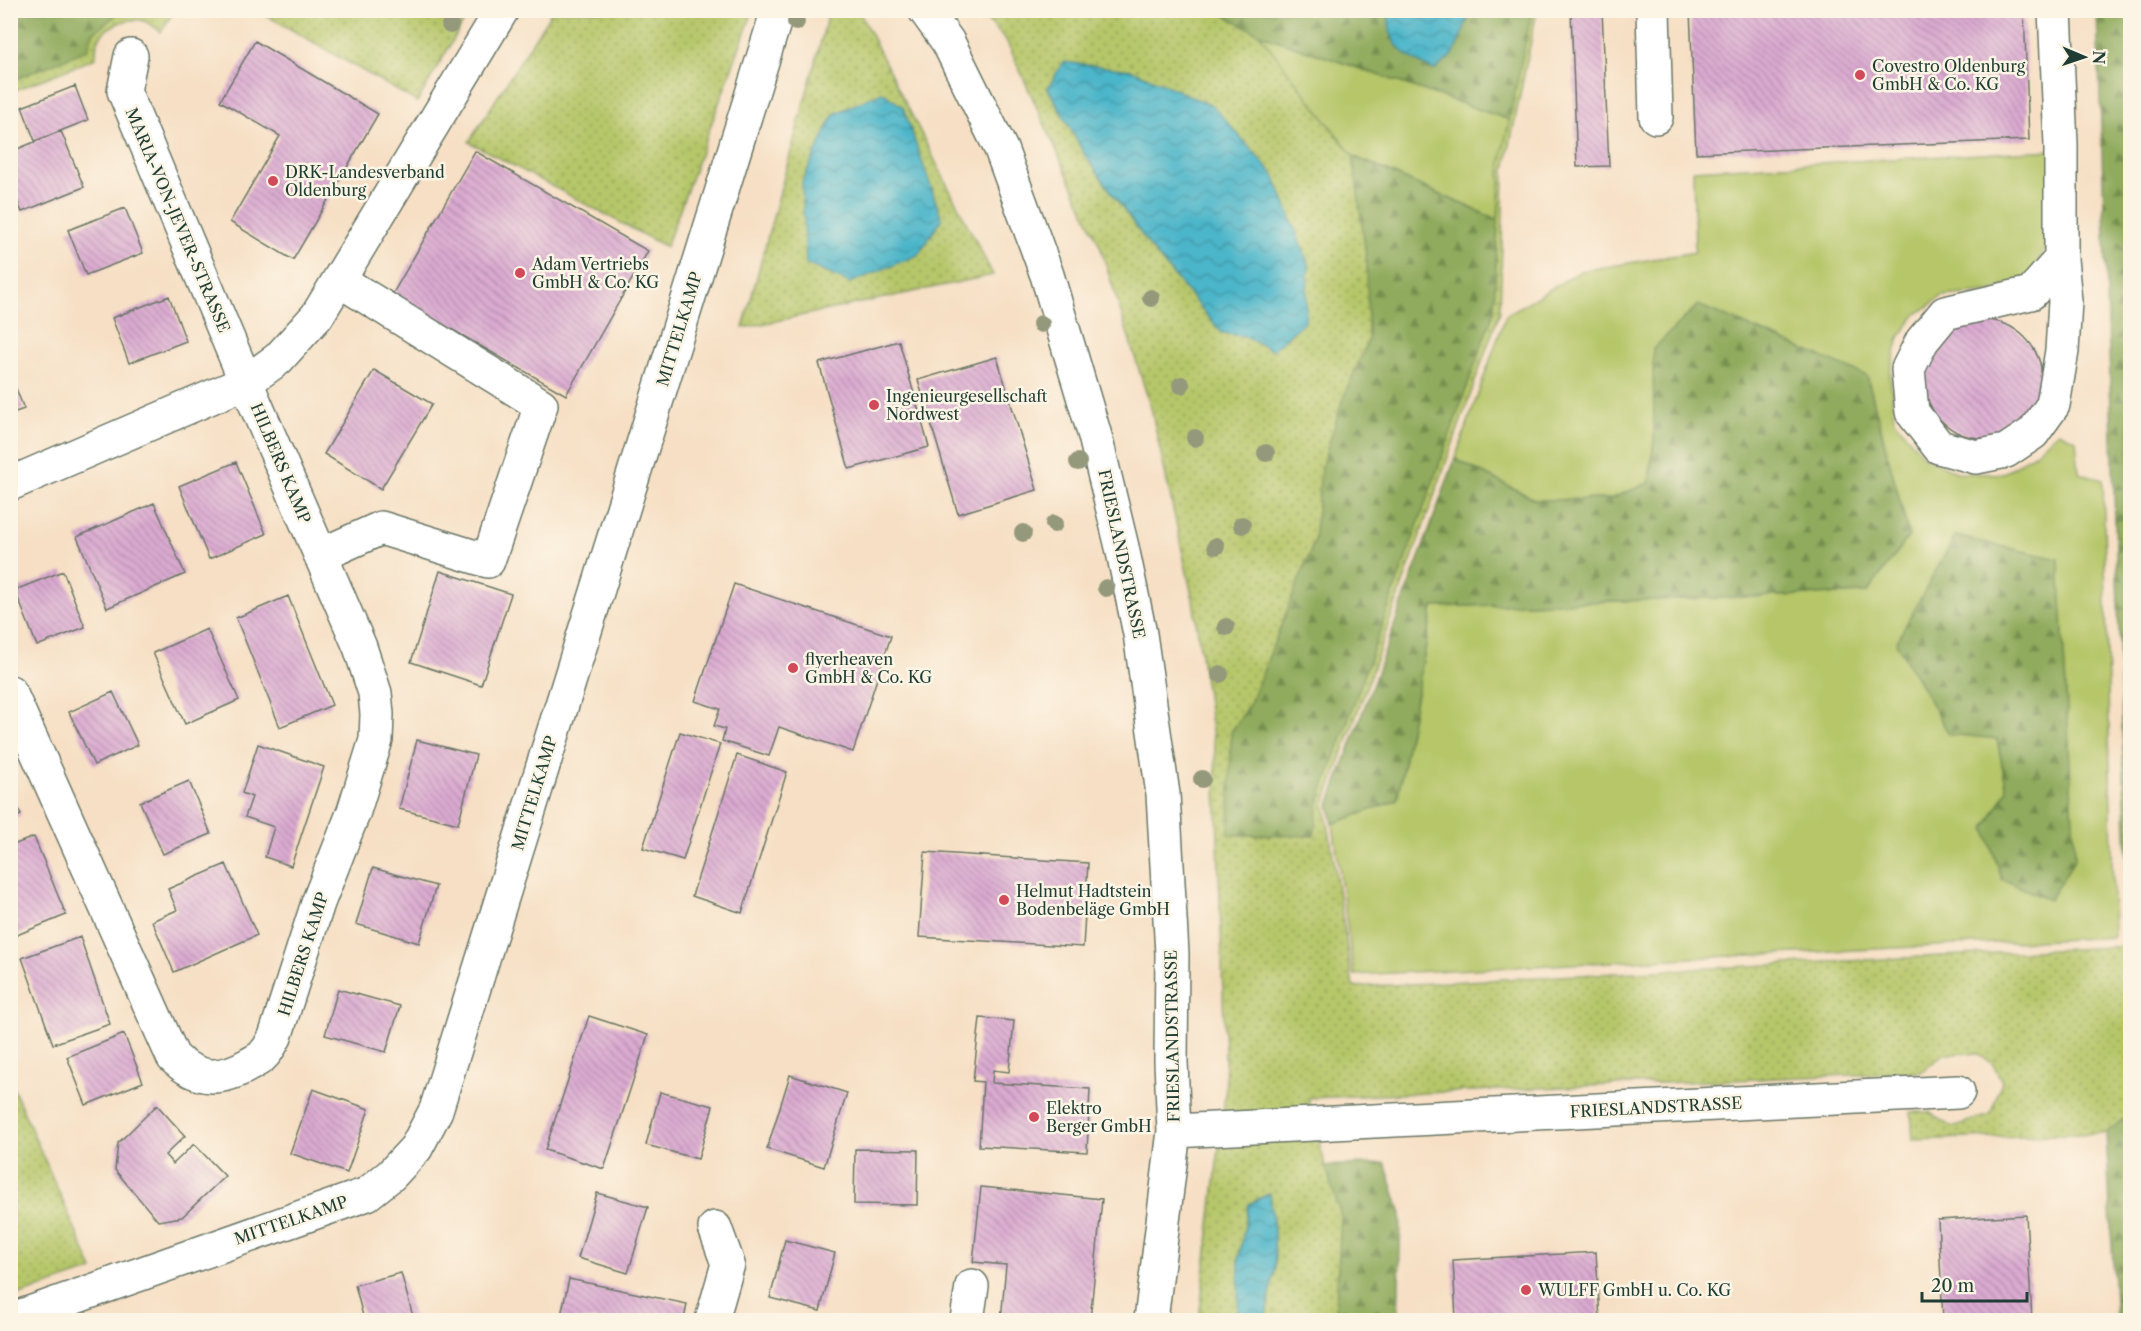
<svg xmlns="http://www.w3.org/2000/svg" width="2141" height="1331" font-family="'Libre Caslon Text',serif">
<defs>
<pattern id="forest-firs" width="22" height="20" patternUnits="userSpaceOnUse" patternTransform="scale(1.5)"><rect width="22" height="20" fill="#90ab5d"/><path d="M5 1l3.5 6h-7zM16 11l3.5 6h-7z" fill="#758c4e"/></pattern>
<pattern id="park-dots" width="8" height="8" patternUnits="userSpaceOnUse" patternTransform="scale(1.5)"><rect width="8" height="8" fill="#b6c669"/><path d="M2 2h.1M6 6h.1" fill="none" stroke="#93a257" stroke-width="1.8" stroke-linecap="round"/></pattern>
<pattern id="water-waves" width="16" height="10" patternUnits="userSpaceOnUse" patternTransform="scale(1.5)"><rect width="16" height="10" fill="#4bb5c9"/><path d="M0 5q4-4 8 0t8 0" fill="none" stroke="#3e94a4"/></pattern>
<pattern id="building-back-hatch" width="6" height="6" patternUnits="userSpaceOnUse" patternTransform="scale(1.5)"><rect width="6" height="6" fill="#dbaad1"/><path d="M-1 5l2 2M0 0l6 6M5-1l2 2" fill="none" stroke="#b18caa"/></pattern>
</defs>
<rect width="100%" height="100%" fill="#fcf5e5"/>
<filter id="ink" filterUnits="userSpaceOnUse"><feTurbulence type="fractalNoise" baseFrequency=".0167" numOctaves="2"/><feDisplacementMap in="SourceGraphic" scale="12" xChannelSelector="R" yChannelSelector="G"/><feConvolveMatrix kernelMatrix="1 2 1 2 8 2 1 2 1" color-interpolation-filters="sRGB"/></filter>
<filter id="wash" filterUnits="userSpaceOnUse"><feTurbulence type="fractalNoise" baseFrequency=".008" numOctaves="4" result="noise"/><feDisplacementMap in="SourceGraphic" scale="24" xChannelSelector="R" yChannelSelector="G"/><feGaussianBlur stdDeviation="1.35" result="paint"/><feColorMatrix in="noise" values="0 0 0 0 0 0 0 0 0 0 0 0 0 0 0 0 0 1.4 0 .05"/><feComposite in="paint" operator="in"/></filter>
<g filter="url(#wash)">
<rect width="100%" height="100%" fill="#f6dfc4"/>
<path fill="#b6c669" stroke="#6a824e" stroke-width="1.5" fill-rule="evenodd" d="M1259,34L1510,120L1501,160L1498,220L1353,156Z
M2053,150L2046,248L2029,277L1989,292L1943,296L1916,315L1899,337L1890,373L1894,419L1924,457L1959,473L2002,474L2034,454L2058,432L2076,440L2079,473L2103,480L2114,937L1354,975L1333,824L1397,800L1433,607L1867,593L1909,536L1867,376L1654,440L1649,483L1610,499L1536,500L1455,459L1506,315L1581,271L1695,252L1693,170ZM1997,739L2049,900L2007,790Z"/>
<path fill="url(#forest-firs)" stroke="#587448" stroke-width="1.5" d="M11,11H141L139,13L118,14L93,33L87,50L11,81Z
M1217,11H1392L1388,16L1468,19L1462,11H1532L1510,120L1259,34Z
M2097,11H2130V949V946Z
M1353,156L1498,220L1494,311L1319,802L1315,836L1228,835L1231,732L1251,702L1314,542L1321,469L1342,401L1368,340L1367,264Z
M1698,305L1867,376L1909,536L1867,593L1433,607L1397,800L1333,824L1329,804L1455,459L1536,500L1610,499L1649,483L1654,440L1653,349Z
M1955,536L2059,559L2075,859L2049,900L2002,879L1985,828L2007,790L1997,739L1949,734L1896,643Z
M2130,1113V1320H2116L2106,1133Z
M1385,1163L1401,1214L1398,1320H1335L1341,1216L1325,1166Z"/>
<path fill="url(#park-dots)" stroke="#6a824e" stroke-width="1.5" fill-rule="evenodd" d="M141,11H174L161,32C155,27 149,22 141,20C125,18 102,27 97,43C96,48 96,53 96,58L11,92V81L87,50L93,33L118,14L139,13Z
M259,11H470L417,102Z
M552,11H753L666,247L469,142Z
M829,11H859L993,275L743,328Z
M979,11H1217L1259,34L1353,156L1367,264L1368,340L1342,401L1321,469L1314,542L1251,702L1231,732L1229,835L1314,836L1319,802L1494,311L1501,160L1532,11H1537L1504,174L1500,311L1325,803L1353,987L2130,946V1113L2106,1133L1913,1140L1911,1112H1929L1952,1127L1991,1114L2002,1081L1992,1063L1977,1053L1944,1054L1921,1072L1308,1098L1325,1165L1341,1216L1335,1320H1265L1275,1269L1274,1233L1270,1193L1249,1204L1239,1257L1238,1320H1199L1226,1086L1215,751L1193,600L1151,408L1100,246L1006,40ZM1048,89L1272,350L1243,336L1222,333L1154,252L1085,155Z
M11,1083L93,1270L11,1298H10Z"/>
<path fill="url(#water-waves)" stroke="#35797e" stroke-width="1.5" d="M1462,10L1468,19L1453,55L1434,70C1413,60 1391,50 1389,24C1389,18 1389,16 1392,11Z
M1063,62L1132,70L1213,106L1274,175L1309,265L1305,321L1272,350L1244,336L1222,333L1154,252L1085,155L1048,88Z
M882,92L903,107L942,219L918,255L850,283L806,264L802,182L834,114Z
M1270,1193L1274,1233L1275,1269L1265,1320H1238L1239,1257L1249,1204Z"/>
<g id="blocks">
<path fill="url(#building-back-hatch)" d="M1602,10L1609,166L1577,167L1571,11Z
M1690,10H2024L2029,140L1696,153Z
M255,41L378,114L293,260L230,222L280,136L220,101Z
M75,86L88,120L35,141L22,107Z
M61,131L84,187L22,212L10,184V152Z
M475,151L648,251L566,395L392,295Z
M125,208L143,253L86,275L68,230Z
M169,296L186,341L129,363L112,318Z
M1924 379a59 59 0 1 1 118 0a59 59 0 1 1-118 0Z
M899,341L929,447L849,469L819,363Z
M997,357L1037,490L958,514L918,380Z
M374,370L432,404L381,489L324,454Z
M10,373L24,409L10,414Z
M236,462L266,534L209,559L179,486Z
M154,503L185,574L107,608L77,537Z
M63,571L85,627L37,646L15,590Z
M440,571L511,594L481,685L411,662Z
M734,584L891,636L853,752L779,727L769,756L722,741L725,729L714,726L720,709L695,701Z
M288,596L332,705L280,727L236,618Z
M207,629L239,700L185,724L153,653Z
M113,692L138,745L94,765L69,712Z
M680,732L720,744L683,860L643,848Z
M417,740L476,755L458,824L399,809Z
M258,744L324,767L291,866L265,857L274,827L245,817L252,797L242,793Z
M737,755L787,772L742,913L692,896Z
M189,781L211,834L163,854L140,802Z
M10,792L21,815L10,820Z
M34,837L66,915L12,937L10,932V846Z
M925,852L1088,863L1083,947L919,937Z
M226,864L257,935L174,972L152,921L177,910L168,889Z
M373,868L436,886L419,943L356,924Z
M80,937L110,1024L53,1044L22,958Z
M338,989L400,1006L386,1052L325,1035Z
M589,1016L648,1035L604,1169L545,1150Z
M980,1018L1014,1021L1009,1072L993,1070L992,1083L1090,1089L1087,1152L979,1146L983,1082L973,1081Z
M124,1034L143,1082L86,1105L67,1057Z
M790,1075L847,1093L824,1167L767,1149Z
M313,1089L369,1109L347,1173L290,1153Z
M660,1092L713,1106L698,1159L646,1145Z
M157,1105L185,1136L165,1155L173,1164L194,1144L225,1176L182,1217L158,1221L115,1170L118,1143Z
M855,1149L918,1150L917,1205L854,1204Z
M981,1187L1102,1199L1090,1320H1001L1006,1265L973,1262Z
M597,1193L648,1207L628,1273L578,1258Z
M2026,1215L2032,1320H1943L1938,1220Z
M785,1240L835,1253L820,1311L770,1298Z
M1596,1252L1600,1320H1456L1453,1260Z
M401,1273L414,1320H364L355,1285Z
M569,1279L687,1304L684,1320H560Z"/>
</g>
</g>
<g filter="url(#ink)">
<use href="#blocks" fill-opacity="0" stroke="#6a7666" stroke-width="1.5"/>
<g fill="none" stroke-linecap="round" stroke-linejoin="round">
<defs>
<path id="minor" d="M925,10L948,42L1001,149L1047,275L1095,436L1122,547L1140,634L1163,794L1172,954L1171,1062L1174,1131L1151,1320
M1653,10L1656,117
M2055,10L2061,145V259L2065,301L2062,351L2053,405L2033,433L2006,451L1976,457L1939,447L1912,412L1908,369L1922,341L1945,313L2031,293L2061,259
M10,484L246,382L278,359L317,316L502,10
M321,555L381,528L488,561L541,405L339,280
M10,692L173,1057C198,1081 221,1081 250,1064C255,1061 262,1058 265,1053C269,1049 272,1042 275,1037L318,903L354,811L376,740L377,714L375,693L360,647L246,382L124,91L131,56
M1174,1131L1958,1092
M10,1320L367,1194L391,1175L416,1148L436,1110L778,10
M712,1320L728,1264L715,1228
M967,1320L972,1286"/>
</defs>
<use href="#minor" stroke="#6a7666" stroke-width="36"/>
<use href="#minor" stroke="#fff" stroke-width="33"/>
</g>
<g fill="#95997c">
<circle cx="796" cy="22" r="9"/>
<circle cx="450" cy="25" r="9"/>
<circle cx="1151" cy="298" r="9"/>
<circle cx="1041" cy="324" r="9"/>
<circle cx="1181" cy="385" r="9"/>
<circle cx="1195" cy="438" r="9"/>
<circle cx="1266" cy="453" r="9"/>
<circle cx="1078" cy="462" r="9"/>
<circle cx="1054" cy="524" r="9"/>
<circle cx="1242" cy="525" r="9"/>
<circle cx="1023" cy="533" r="9"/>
<circle cx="1216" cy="546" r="9"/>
<circle cx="1106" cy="588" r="9"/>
<circle cx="1226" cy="627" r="9"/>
<circle cx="1220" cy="674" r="9"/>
<circle cx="1202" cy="779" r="9"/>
</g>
</g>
<g fill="#d1495b" stroke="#fcf5e5" stroke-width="2">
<circle cx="1860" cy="75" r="6"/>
<circle cx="273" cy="181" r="6"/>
<circle cx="520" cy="273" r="6"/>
<circle cx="874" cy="405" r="6"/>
<circle cx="793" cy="668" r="6"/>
<circle cx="1004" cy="900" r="6"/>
<circle cx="1034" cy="1117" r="6"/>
<circle cx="1526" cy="1290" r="6"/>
</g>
<g text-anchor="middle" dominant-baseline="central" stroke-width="5" stroke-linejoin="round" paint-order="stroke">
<g font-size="16" fill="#1f3d34" stroke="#fcf5e5" text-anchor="start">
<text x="1872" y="66">Covestro Oldenburg<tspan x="1872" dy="18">GmbH &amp; Co. KG</tspan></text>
<text x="285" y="172">DRK-Landesverband<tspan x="285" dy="18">Oldenburg</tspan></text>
<text x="532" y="264">Adam Vertriebs<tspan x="532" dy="18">GmbH &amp; Co. KG</tspan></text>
<text x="886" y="396">Ingenieurgesellschaft<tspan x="886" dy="18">Nordwest</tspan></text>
<text x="805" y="659">flyerheaven<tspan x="805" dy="18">GmbH &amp; Co. KG</tspan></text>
<text x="1016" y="891">Helmut Hadtstein<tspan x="1016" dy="18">Bodenbeläge GmbH</tspan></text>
<text x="1046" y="1108">Elektro<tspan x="1046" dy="18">Berger GmbH</tspan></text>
<text x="1538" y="1290">WULFF GmbH u. Co. KG</text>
</g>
<g font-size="16" fill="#1f3d34" stroke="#fcf5e5">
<text transform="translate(178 220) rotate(67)">MARIA-VON-JEVER-STRASSE</text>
<text transform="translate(679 329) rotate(-73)">MITTELKAMP</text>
<text transform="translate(281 463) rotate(67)">HILBERS KAMP</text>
<text transform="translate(1122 554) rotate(78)">FRIESLANDSTRASSE</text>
<text transform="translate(534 793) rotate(-73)">MITTELKAMP</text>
<text transform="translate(303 954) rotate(-72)">HILBERS KAMP</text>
<text transform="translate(1172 1036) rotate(-91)">FRIESLANDSTRASSE</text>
<text transform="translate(1656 1107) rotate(-3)">FRIESLANDSTRASSE</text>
<text transform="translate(291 1220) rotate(-19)">MITTELKAMP</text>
</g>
</g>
<rect width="2141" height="1331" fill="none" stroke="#fcf5e5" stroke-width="36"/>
<g transform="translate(2084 57) rotate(92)" stroke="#fcf5e5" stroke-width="4.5" paint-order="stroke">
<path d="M0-4.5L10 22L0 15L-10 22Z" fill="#1f3d34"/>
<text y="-9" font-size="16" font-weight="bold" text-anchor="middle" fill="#1f3d34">N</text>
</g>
<path d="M1922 1292v9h105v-9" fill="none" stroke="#1f3d34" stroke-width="3"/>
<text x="1931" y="1292" font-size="18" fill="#1f3d34" stroke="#fcf5e5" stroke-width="4.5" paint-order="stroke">20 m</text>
</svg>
